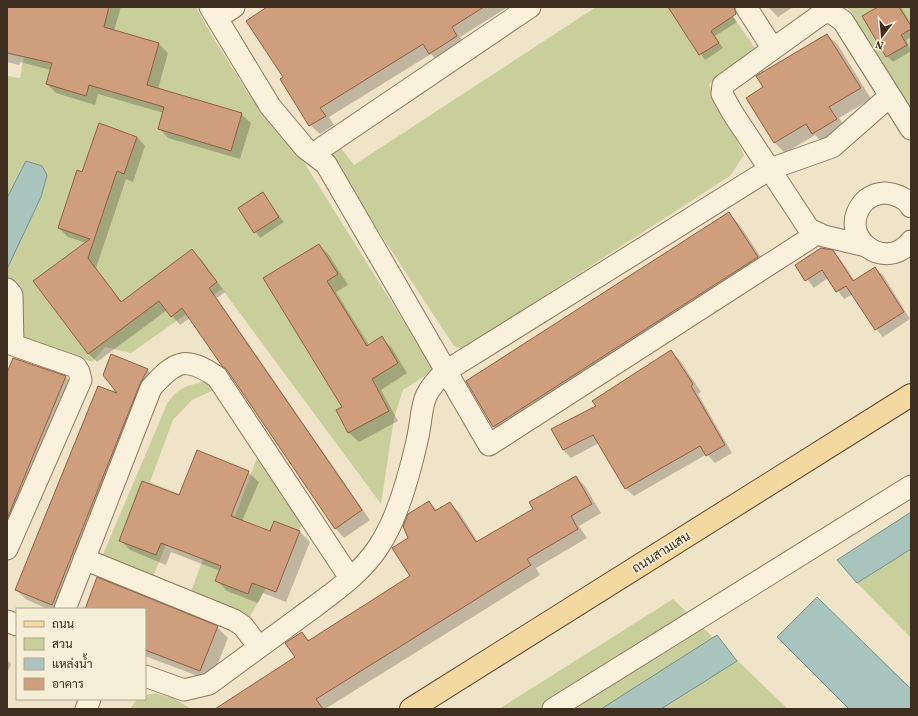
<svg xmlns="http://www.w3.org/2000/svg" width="918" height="716" font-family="'Source Serif 4',Sarabun,serif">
<rect width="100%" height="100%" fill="#f0e4c8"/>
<path fill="#c9cf9b" d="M13,7H196L212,36L247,91L305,164L434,370L403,390L394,418L381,504L222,289L131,353L105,347L92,362L54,349L7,341V76L20,78L32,11Z
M596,7H726L755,48L709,84L744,155L730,176L462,349L454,346L328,154L339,146L354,165Z
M846,7H911V113L850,10Z
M207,381L214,390L192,400L173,420L150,482L235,516L258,456L304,521L249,618L190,594L205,554L168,539L153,577L101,559L167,404C178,387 188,385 207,381Z
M911,549V638L857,583Z
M673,599L788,709H499Z
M155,693L175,699L191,709H130L137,699H145V695Z"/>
<path fill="#a9c4bc" stroke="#6f938a" d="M26,161L42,166L47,175L41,197L7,269V198Z
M911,512V549L857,583L837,560Z
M817,597L911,689V709H849L777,637Z
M717,635L737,661L661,709H601Z"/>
<path fill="#0003" d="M47,7H121L114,31L159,44L168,53L158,89L241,114L251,123L240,159L168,138L159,128L164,113L98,94L95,105L56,93L47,84L51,70L20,62L19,65L7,62V27Z
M268,7H508L460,37L466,46L439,63L431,54L329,117L334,125L320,134L310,125L285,77Z
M669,7H727L737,22L715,36L723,48L705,60Z
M768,7H793L778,17Z
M880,7H901L911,24V37L906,40L911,51L893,62L887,56L864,17Z
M827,35L838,45L871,99L839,118L847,130L824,144L815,135L785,153L775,143L747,98L765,88Z
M137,137L145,146L133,182L126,179L96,268L122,302L192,251L201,259L225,292L217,298L370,520L344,538L336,529L229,372L190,318L180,325L167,310L97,362L88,353L86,243L68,237L59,228L82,173Z
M262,193L284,222L260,238L239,209Z
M728,213L739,224L768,268L504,437L494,427L467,382Z
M319,245L329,255L348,285L336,292L369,345L382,338L392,348L407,373L381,390L398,421L359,442L349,433L337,411L344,407Z
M833,251L840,259L855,281L875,268L883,275L910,319L883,337L876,329L853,294L844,299L828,278L814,288L796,265Z
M671,352L679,359L701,392L698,394L732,453L715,463L707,454L634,496L626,489L599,443L571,458L563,450L553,429L597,407Z
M14,359L66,377L75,387L7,550V376Z
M147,370L158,380L64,609H48L27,600L16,590L120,396Z
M248,472L259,482L242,521L271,532H300L310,542L286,602L263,593L258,603L227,591L217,581L220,571L171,552L166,565L130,550L120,540L179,496Z
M576,477L585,486L601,513L579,526L587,538L536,568L540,575L325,709H217L296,657L302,633L310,641L411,577L409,538L429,502L438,511L450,503L459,512L478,542L535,510Z
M98,579L217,627L228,638L211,681L145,656V609H86Z
M7,660L11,664L7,673Z"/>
<path fill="#cf9f7d" stroke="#8d5f41" d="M7,7H109L104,27L159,43L147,85L242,113L231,151L158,129L164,107L89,85L86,96L46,84L52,63L7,53Z
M267,7H484L452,27L457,36L429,54L423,44L320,108L326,116L309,126L280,79L283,77L246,21Z
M668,7H734L736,14L711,31L719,43L699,55Z
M878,7H899L911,26V29L901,35L907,45L886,57L862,16Z
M827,34L861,88L829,107L837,119L812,134L806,124L774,143L746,98L763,87L756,76Z
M99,123L137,137L124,174L117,171L88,258L121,302L192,249L217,282L209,288L362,510L335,529L227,370L222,366L182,308L171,317L159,301L88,354L33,281L90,239L58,228L77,170L82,172Z
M263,192L279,217L254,233L238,208Z
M729,212L758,257L493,427L466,381Z
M319,244L338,274L327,281L367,346L382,336L398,363L372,379L389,411L348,433L336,410L342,407L263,278Z
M821,248L833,250L853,281L875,267L904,312L875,330L846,286L836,292L822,270L805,281L795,265Z
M671,350L693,384L691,386L725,445L706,456L700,446L625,489L593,435L563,450L551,429L596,406L592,401Z
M111,354L148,369L140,384L52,605L15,590L98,386L117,393L103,375Z
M13,358L66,376L7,519V373Z
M197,450L249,471L231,516L270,531L274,521L300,531L276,592L252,583L248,594L215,581L221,566L161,543L156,555L119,541L142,481L179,495Z
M576,476L592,504L571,516L578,529L527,559L531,565L316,699L323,709H215L295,657L285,643L288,641L302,632L308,641L410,576L392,548L408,538L403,526L408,514L429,501L435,511L450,502L476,542L533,509L529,502Z
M97,577L218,626L200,671L145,650V609H85Z"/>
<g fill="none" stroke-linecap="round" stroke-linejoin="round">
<defs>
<path id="minor" d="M210,7L270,106L305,148L326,164L489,445L818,233
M746,7L773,49
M217,18L234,7
M313,154L530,7
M911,207C906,198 896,194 885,193C877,193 868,197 863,203C836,236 885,274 911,241
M866,246L824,236L809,229L732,112L722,94L723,85L823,13H832L843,21L911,129
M7,289L12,295L13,345L76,367L79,372L81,380L7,549
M84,559L234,620L243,626L259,647
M65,609L151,388C175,361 185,355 217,377L350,578
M7,621L17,625
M145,676L184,690L209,684C239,662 269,640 299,618C327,597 360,576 379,546C397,519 410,472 417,441C425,406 417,398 446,371L770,169L832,147L890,96
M86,709L90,699
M553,709L911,486"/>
<path id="major" d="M411,709L911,395"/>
</defs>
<use href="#minor" stroke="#8d765c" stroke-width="23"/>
<use href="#major" stroke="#5b4430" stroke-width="24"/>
<use href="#minor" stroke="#faf1dc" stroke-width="21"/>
<use href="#major" stroke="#f3d9a0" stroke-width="22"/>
</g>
<g text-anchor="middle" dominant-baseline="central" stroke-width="3" stroke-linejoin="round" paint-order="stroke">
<g font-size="13" fill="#3d2e20" stroke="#f7eed8">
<text transform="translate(661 552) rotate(-32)">ถนนสามเสน</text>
</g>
</g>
<rect width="918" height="716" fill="none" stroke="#3d2e20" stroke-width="16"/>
<rect x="16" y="608" width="130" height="92" fill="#f7eed8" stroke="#ada18e"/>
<rect x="24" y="621" width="20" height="6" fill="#f3d9a0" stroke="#ada18e"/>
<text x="52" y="628" font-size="12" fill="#3d2e20">ถนน</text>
<rect x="24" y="638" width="20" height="12" fill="#c9cf9b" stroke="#ada18e"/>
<text x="52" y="648" font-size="12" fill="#3d2e20">สวน</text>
<rect x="24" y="658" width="20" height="12" fill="#a9c4bc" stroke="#ada18e"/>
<text x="52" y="668" font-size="12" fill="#3d2e20">แหล่งน้ำ</text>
<rect x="24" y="678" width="20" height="12" fill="#cf9f7d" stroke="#ada18e"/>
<text x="52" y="688" font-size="12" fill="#3d2e20">อาคาร</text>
<g transform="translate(882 36) rotate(196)" stroke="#f7eed8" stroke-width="3" paint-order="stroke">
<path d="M0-3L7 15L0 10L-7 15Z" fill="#3d2e20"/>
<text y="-6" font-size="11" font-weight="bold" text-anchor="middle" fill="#3d2e20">N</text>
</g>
</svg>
